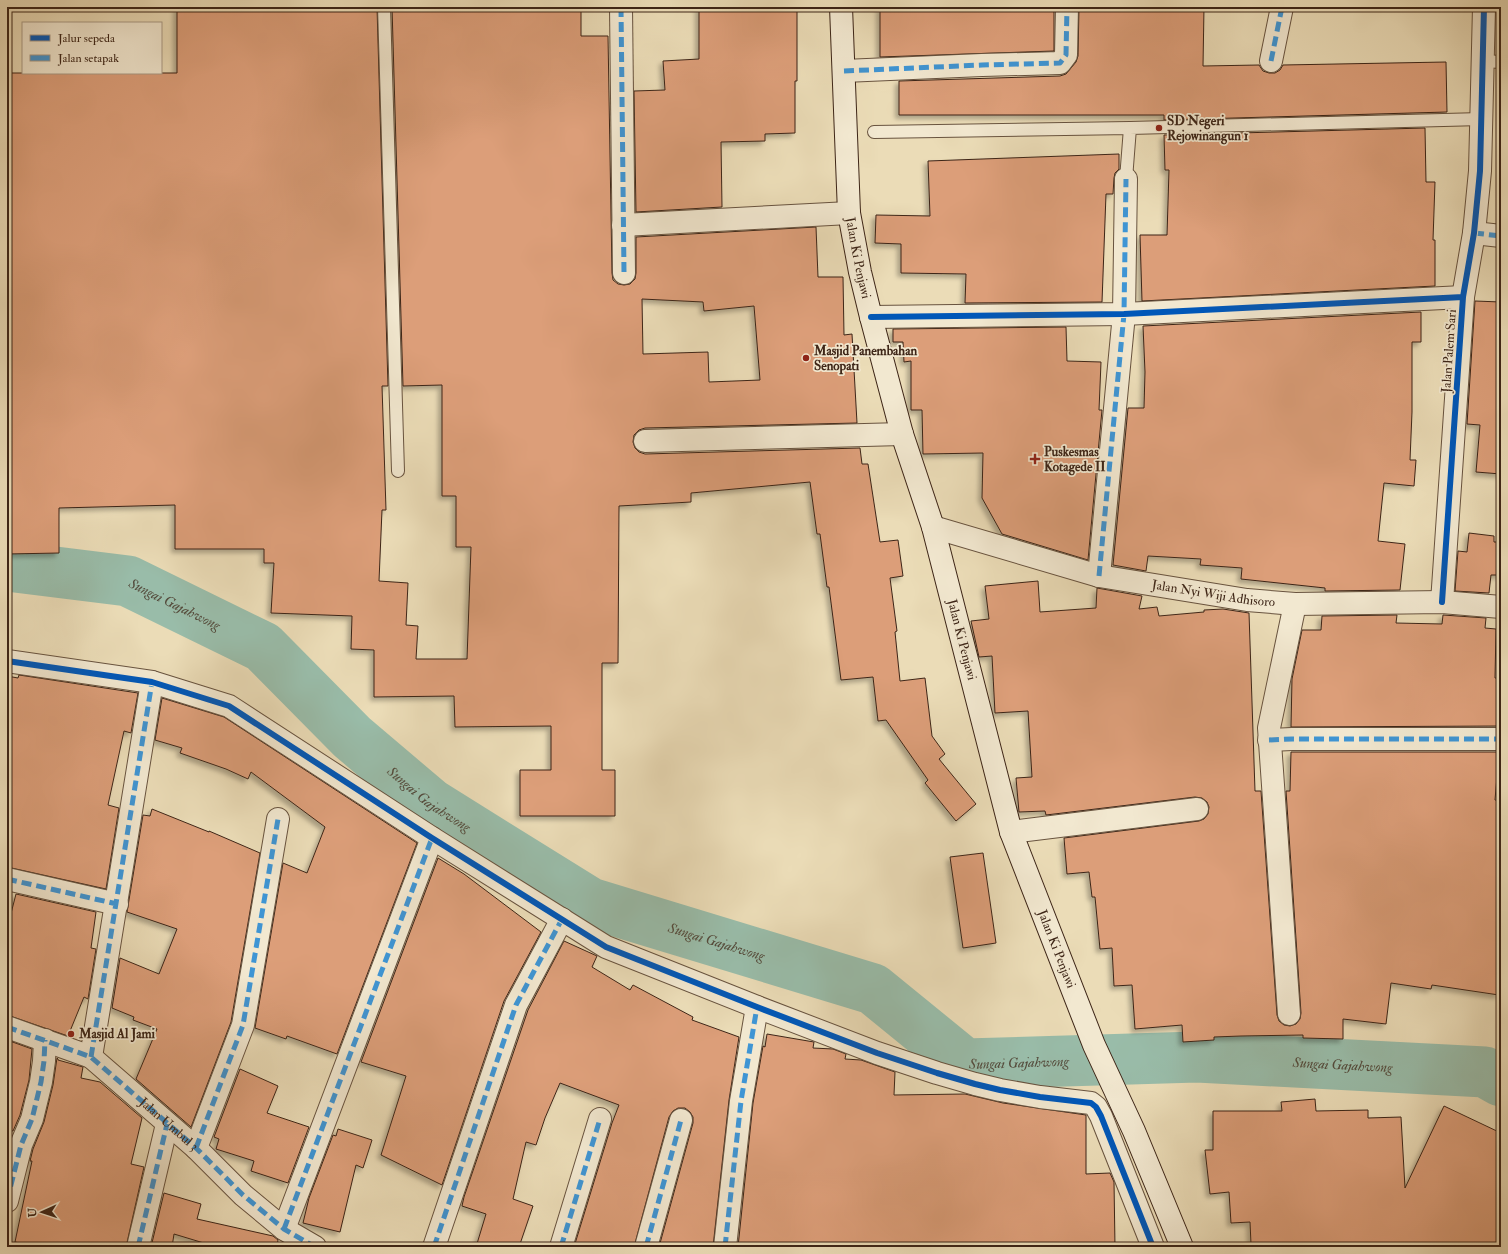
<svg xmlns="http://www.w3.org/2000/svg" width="1508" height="1254" font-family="'IM FELL Double Pica',serif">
<defs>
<filter id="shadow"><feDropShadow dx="-3.5" dy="3.5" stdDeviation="2" flood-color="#0004"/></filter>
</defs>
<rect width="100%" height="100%" fill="#ebdcb7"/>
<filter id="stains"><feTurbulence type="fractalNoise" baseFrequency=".005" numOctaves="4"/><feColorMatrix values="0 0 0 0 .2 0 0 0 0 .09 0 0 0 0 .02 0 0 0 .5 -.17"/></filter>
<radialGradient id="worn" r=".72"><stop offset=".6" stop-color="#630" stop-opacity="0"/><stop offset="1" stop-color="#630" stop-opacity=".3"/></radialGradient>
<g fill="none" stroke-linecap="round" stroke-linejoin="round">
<path stroke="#99bca9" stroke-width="51" id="s1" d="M7,566L128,581L263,647L352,737L431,804L590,903L873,989L965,1064L1197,1057L1485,1072L1501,1081"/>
</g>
<path fill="#dc9e79" stroke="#3d2517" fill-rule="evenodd" filter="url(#shadow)" d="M177,7H377L388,386H382L386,510H382L379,581L408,583L406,625L418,626L416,659H467L471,547H456V496H442V385L403,386L392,7H581V36H608L612,273L613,280L618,284L624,285L630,284L635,279L636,273V237L816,227L818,277H843L844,335L852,334L857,423L645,428L639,430L634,435L633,442L635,448L639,452L645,454L860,448L862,464H868L880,542L898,540L903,576L890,578L897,631L895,632L900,681L925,678L932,736L945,754L939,759L976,804L956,821L925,783L928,780L886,720L878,721L873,677L841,680L829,587H827L820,534H817L810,482L691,493V502L619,506L618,663H602V770H615V816H520V770H551V726L455,727L454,696L374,697V650L351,649L352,616L271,613L274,563H264V549H175V505L59,508V553L7,554V73H177ZM642,299L703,302L704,311L754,306L760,380L709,382L708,352L643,354Z
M699,7H797V81H795V133L765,134V141L721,142L722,207L636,212L634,91L665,90L663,61L699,59Z
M880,7H1054V51L880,57Z
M1079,7H1204L1203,66L1259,65L1263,71L1269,73H1275L1280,70L1283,65L1446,62L1447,112L1164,120V115H899V81L1060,76L1066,74L1076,62L1078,56Z
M1425,128L1426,182H1435L1433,240H1435V286L1142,301L1140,235H1167L1169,170H1165L1164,135Z
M1119,154V169L1115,173L1114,178L1113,194H1106L1102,302L965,303L966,274L901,273V244L875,243L876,215L930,216L928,161Z
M1475,301L1501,302V474L1476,472L1480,425L1467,424Z
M1421,312V342H1412V412L1410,460H1416L1414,486L1384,483L1378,541L1405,544L1400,590L1325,591V588L1241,579L1242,568L1200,565L1201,559L1148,556L1146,571L1113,565L1128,408H1144L1145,372L1143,326Z
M1066,327L1067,361L1101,362L1099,410H1102L1088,560L1002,534L982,498L983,453L923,454L922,410H911V361L904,362L903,342H893V329Z
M1469,533L1494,536V542H1501V575H1491L1489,593L1455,591L1458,551L1467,552Z
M1038,581L1040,612L1096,608L1097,588L1142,596L1139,609L1157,607L1159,616L1204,612V610L1223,609L1249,613L1255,791H1261L1277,1015L1279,1021L1284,1025L1290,1026L1296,1024L1300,1019L1301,1013L1286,791H1290L1291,752H1499L1495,800L1501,801V982L1499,995L1432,985L1431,989L1391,983L1386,1024L1343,1019V1039L1303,1038V1035L1241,1036L1214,1037V1040L1183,1042L1182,1025L1135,1029L1132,985L1114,986L1112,948L1100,949L1095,897H1092L1089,872L1067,874L1064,838L1199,821L1204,819L1208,814L1209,807L1207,802L1202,798L1195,797L1046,815L1045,811L1019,812L1016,778L1032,777L1028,711L995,713L992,656L979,657L971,621L989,619L985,586Z
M1397,615L1396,623L1442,624L1443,615L1486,618L1485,628L1496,629L1495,678H1501V726L1291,727L1292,679L1302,630H1321L1322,616Z
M19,675L138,693L131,733L124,731L108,805L119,808L106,889L7,867V676L18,678Z
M162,698L224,717L417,843L337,1054L287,1036L286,1039L255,1028L283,863L307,873L325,827L251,772L248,779L226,769L180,753L182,748L155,740Z
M152,809L209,832V831L260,853L231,1022L191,1127L136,1079L157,1029L133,1020L134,1017L112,1008L120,958L159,974L177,929L127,912L143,815L150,816Z
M983,853L996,943L963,948L950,857Z
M438,858L464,874L541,932L504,1001L442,1185L381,1155L406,1076L361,1062Z
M16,894L96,912L91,948L96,949L88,999L84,997L68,1036L7,1015V929Z
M564,941L597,956L592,967L630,990L633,985L693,1017L692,1020L739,1037L729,1100L713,1247H659L693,1123V1117L690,1112L685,1108H678L673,1111L669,1117L634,1247H574L612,1123L619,1105L560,1083L545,1118L536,1145L526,1142L513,1199L533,1206L519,1247H476L486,1214L462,1206L464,1197L528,1010Z
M767,1034L814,1042L813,1048L833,1049L846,1054L845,1059L861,1060L895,1072L894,1095L965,1094L1003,1103L1086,1115V1174L1110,1173L1114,1182L1115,1247H738L753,1103L763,1046L765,1047Z
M7,1040L32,1049L29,1080L20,1115L13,1131L7,1130Z
M57,1058L58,1059V1060L83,1067L81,1078L100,1082L142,1118L131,1164L144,1167L126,1247H41L15,1242L32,1161H30L33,1149L44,1122L53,1085Z
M240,1069L278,1086L267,1113L309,1127L288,1183L251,1171L254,1161L216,1149L219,1139L214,1137Z
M1315,1099L1316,1111L1368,1110V1118L1401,1117L1405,1188L1444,1106L1501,1133V1247H1373L1382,1243L1251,1244L1250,1222L1231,1223L1229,1192L1210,1194L1205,1150H1213V1111H1282L1281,1102Z
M338,1129L372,1140L363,1168L356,1165L340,1232L303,1223L309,1198L333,1135L336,1136Z
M164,1193L201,1204L197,1219L273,1236L278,1240L277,1247H217L174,1234L172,1247H151Z"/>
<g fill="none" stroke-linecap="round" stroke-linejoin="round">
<defs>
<path id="lane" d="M384,7L398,471
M1483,61L1501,62
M874,132L1130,128L1482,119
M1126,179L1130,128"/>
<g id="street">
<path d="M621,7L624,273"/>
<path d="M1271,61L1282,7"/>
<path d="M844,71L982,65L1060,63L1066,55L1067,7"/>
<path d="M623,225L849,213"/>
<path d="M1474,233L1501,236"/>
<path d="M871,317L1124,314L1463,297"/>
<path d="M645,441L902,434"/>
<path id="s2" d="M933,527L1099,576L1247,600L1295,604L1442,602L1501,607"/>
<path d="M1099,576L1124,314L1126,179"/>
<path d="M1442,602L1463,297L1474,233L1480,171L1484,7"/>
<path d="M7,661L152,682L229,706L432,838L606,947L757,1007L877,1053L937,1073L975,1084L1000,1090L1040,1097L1091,1103L1096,1107L1101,1116L1153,1247"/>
<path d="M1269,740L1292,739H1501"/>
<path d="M1011,832L1197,809"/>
<path d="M7,879L117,904"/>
<path d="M1289,1014L1269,728L1295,604"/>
<path id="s3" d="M7,1027L91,1057L196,1148L243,1195L284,1229L315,1247"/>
<path d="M91,1057L152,682"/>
<path d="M196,1148L243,1025L278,819"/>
<path d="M7,1201L21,1145L32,1119L41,1082L44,1061L45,1040"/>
<path d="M284,1229L432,838"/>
<path d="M138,1247L167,1124"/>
<path d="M434,1247L516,1005L562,919"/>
<path d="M561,1247L600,1119"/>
<path d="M646,1247L681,1120"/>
<path d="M725,1247L741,1101L757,1007"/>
</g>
<g id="secondary">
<path id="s4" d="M841,7L849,213L860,272L871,317L902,434L933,527L1011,832L1094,1045L1134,1131L1182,1247"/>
</g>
</defs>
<use href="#lane" stroke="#68533f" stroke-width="14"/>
<use href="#street" stroke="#68533f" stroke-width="24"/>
<use href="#secondary" stroke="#3d2517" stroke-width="24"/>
<use href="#lane" stroke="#f2e8d0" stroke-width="12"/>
<use href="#street" stroke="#f2e8d0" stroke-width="22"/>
<use href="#secondary" stroke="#f2e8d0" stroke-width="22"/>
<path stroke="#3f95d4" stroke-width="5" stroke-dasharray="10 5" stroke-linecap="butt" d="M621,7L624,273
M1271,61L1282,7
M844,71L982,65L1060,63L1066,55L1067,7
M1474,233L1501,236
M1099,576L1124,314L1126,179
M1269,740L1292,739H1501
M7,879L117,904
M7,1027L91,1057L196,1148L243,1195L284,1229L315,1247
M91,1057L152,682
M196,1148L243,1025L278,819
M7,1201L21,1145L32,1119L41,1082L44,1061L45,1040
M284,1229L432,838
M138,1247L167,1124
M434,1247L516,1005L562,919
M561,1247L600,1119
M646,1247L681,1120
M725,1247L741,1101L757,1007"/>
<defs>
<path id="cycleway" d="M871,317L1124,314L1463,297
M1442,602L1463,297L1474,233L1480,171L1484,7
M7,661L152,682L229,706L432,838L606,947L757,1007L877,1053L937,1073L975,1084L1000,1090L1040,1097L1091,1103L1096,1107L1101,1116L1153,1247"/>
</defs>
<use href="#cycleway" stroke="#f2e8d0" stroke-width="8"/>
<use href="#cycleway" stroke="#0057b8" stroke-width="6"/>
</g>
<g fill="#8f2418" stroke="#f2e8d0" stroke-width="1.5">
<circle cx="1159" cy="128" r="4"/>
<circle cx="806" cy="358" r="4"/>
<path d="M1033 453h4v4h4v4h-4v4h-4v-4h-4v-4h4z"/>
<circle cx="71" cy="1034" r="4"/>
</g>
<g text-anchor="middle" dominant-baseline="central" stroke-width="3.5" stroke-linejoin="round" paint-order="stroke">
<g font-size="13" font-weight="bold" fill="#3d2517" stroke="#f2e8d0" text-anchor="start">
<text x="1167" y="121">SD Negeri<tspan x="1167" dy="15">Rejowinangun 1</tspan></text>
<text x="814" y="351">Masjid Panembahan<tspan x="814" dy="15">Senopati</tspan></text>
<text x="1044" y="452">Puskesmas<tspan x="1044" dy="15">Kotagede II</tspan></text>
<text x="79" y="1034">Masjid Al Jami</text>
</g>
<g font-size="13" fill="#3d2517" stroke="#f2e8d0">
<text stroke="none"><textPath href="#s4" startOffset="252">Jalan Ki Penjawi</textPath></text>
<text transform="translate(1449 351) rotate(-86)">Jalan Palem Sari</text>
<text stroke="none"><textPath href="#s2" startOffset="289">Jalan Nyi Wiji Adhisoro</textPath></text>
<text stroke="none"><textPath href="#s4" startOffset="648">Jalan Ki Penjawi</textPath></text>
<text stroke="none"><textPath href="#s4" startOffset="972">Jalan Ki Penjawi</textPath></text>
<text stroke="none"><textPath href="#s3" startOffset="192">Jalan Umbul 3</textPath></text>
</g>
<g font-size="14" font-style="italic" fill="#544b3c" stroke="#f2e8d0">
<text stroke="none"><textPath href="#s1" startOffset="174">Sungai Gajahwong</textPath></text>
<text stroke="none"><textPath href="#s1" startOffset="498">Sungai Gajahwong</textPath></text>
<text stroke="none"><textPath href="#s1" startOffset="822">Sungai Gajahwong</textPath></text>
<text stroke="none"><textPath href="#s1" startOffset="1158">Sungai Gajahwong</textPath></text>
<text stroke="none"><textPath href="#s1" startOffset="1482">Sungai Gajahwong</textPath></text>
</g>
</g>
<rect width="1508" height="1254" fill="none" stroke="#ebdcb7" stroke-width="24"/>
<rect x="8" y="8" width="1492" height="1238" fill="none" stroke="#3d2517" stroke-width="2"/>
<rect x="12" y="12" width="1484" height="1230" fill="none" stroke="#3d2517"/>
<rect x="22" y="22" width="140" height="52" fill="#f2e8d0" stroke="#aa9a86"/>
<rect x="30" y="35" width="20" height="6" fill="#0057b8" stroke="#aa9a86"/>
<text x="58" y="42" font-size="12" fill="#3d2517">Jalur sepeda</text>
<rect x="30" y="55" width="20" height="6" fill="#3f95d4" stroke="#aa9a86"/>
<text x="58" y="62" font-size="12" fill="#3d2517">Jalan setapak</text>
<g transform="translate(42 1212) rotate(267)" stroke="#f2e8d0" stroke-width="3" paint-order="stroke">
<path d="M0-3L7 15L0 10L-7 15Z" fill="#3d2517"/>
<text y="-6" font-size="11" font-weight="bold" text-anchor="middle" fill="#3d2517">U</text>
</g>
<rect width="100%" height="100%" filter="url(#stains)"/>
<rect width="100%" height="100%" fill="url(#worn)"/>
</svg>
